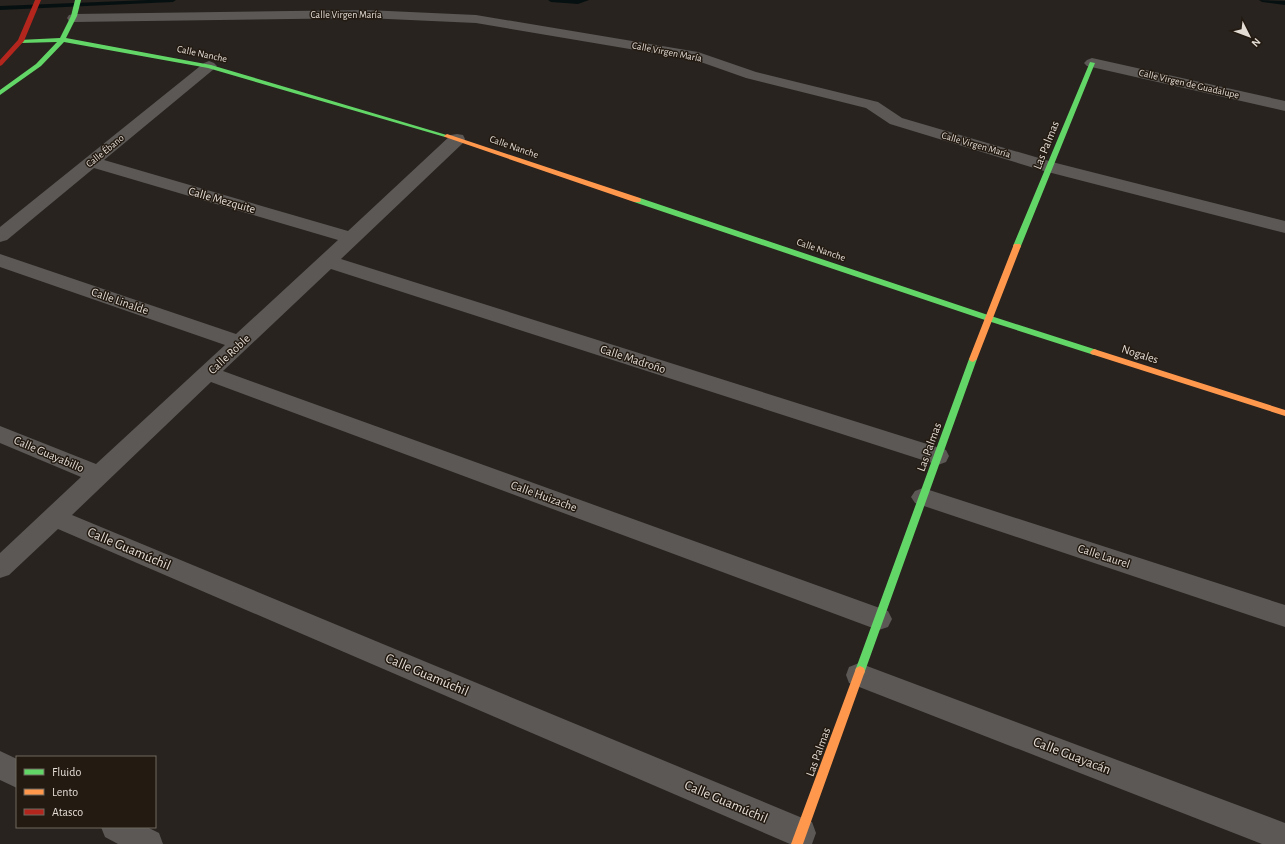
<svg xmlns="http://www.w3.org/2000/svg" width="1285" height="844" font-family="'Alegreya Sans',sans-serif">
<rect width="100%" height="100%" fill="#28231e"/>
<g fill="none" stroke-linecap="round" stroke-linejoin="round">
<path fill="#071011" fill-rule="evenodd" d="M148,0H176L173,2L0,10V6Z
M548,0H589L578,4L551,2Z
M1259,0L1285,1V5L1262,2Z"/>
<path fill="#5b5856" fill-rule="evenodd" d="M366,10L476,15L698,52L756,72L878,102L902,118L1056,163L1285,221V233L1044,171L890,124L866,108L746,78L695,60L476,23L366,18L74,22L69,21L67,18L69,15L74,14Z
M1092,58L1285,101V111L1087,66L1084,63L1087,60Z
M209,61L214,63L217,66L214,69L104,160L348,231L451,135L457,134L463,135L465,139L463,143L341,259L946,450L949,456L946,462L938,465L331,269L223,371L888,611L892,619L888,627L879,630L870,627L211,382L72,515L812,822L816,833L812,844H790L58,529L9,575L0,578V553L81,477L0,443V426L96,464L225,345L0,267V254L236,334L338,240L94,168L7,240L0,242V227L204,63Z
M923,488L1285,605V627L915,503L911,497L915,491Z
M859,663L1285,823V844H1262L849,683L846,675L849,667Z
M0,751L17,759V788L0,780Z
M101,827H147L159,833L163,844H118L105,837Z"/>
<path fill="#63d668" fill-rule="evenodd" d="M75,0H81L77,16L66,38L211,65L450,136L449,137H445L208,68L64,42L41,66L0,95V90L36,64L57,42L21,43L18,41L19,40L60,38L71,16Z
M1090,62L1095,63L1021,246L1020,248H1014L1013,246Z
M634,198H640L991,316L1097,350L1098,352L1094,355L985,320L634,202Z
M973,356L977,359L865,671L864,674L860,676L856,674L855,671L969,359Z"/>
<path fill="#ff974d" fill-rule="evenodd" d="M447,134L640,198L641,200L640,202H634L445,137L444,136Z
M1014,244H1020L1021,246L977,359L973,362L970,361L969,359Z
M1094,349L1285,410V416L1091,354L1090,352Z
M860,666L864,668L865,671L803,844H791L855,671L856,668Z"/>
<path fill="#b3261e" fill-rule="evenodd" d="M35,0H41L24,41L2,65L0,66V60L18,40Z"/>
</g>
<g text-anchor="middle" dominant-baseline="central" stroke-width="3" stroke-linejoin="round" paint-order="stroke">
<g font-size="10" fill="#e2dcd5" stroke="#231a11">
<text x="346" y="15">Calle Virgen María</text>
<text transform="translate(667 52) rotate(11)">Calle Virgen María</text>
<text transform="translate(202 54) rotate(12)">Calle Nanche</text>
<text transform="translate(1189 84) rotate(13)">Calle Virgen de Guadalupe</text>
<text transform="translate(976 145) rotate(16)">Calle Virgen María</text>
<text transform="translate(514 147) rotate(19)">Calle Nanche</text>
<text transform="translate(105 151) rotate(-39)">Calle Ébano</text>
<text transform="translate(821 250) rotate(19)">Calle Nanche</text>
</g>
<g font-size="12" fill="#e2dcd5" stroke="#231a11">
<text transform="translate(1046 145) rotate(-68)">Las Palmas</text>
<text transform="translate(222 200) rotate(16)">Calle Mezquite</text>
<text transform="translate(120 301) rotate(19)">Calle Linalde</text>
<text transform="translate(229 354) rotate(-43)">Calle Roble</text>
<text transform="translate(1140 354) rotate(18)">Nogales</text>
<text transform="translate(633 359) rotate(18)">Calle Madroño</text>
<text transform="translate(929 447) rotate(-70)">Las Palmas</text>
<text transform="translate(49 454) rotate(23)">Calle Guayabillo</text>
<text transform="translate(544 496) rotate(20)">Calle Huizache</text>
<text transform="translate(1104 556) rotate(18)">Calle Laurel</text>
<text transform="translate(818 752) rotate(-70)">Las Palmas</text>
</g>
<g font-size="14" fill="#e2dcd5" stroke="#231a11">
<text transform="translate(129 549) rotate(23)">Calle Guamúchil</text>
<text transform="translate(427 675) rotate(23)">Calle Guamúchil</text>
<text transform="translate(1072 756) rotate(21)">Calle Guayacán</text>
<text transform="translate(726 802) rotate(23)">Calle Guamúchil</text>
</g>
</g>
<rect x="16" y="756" width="140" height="72" fill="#231a11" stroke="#6f685f"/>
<rect x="24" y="769" width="20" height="6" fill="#63d668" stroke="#6f685f"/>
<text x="52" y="776" font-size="12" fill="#e2dcd5">Fluido</text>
<rect x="24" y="789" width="20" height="6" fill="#ff974d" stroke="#6f685f"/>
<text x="52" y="796" font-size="12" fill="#e2dcd5">Lento</text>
<rect x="24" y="809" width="20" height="6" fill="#b3261e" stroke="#6f685f"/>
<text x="52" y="816" font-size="12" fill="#e2dcd5">Atasco</text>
<g transform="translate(1249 36) rotate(132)" stroke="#231a11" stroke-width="3" paint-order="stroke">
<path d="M0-3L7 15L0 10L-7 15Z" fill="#e2dcd5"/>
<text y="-6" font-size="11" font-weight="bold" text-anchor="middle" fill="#e2dcd5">N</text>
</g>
</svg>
